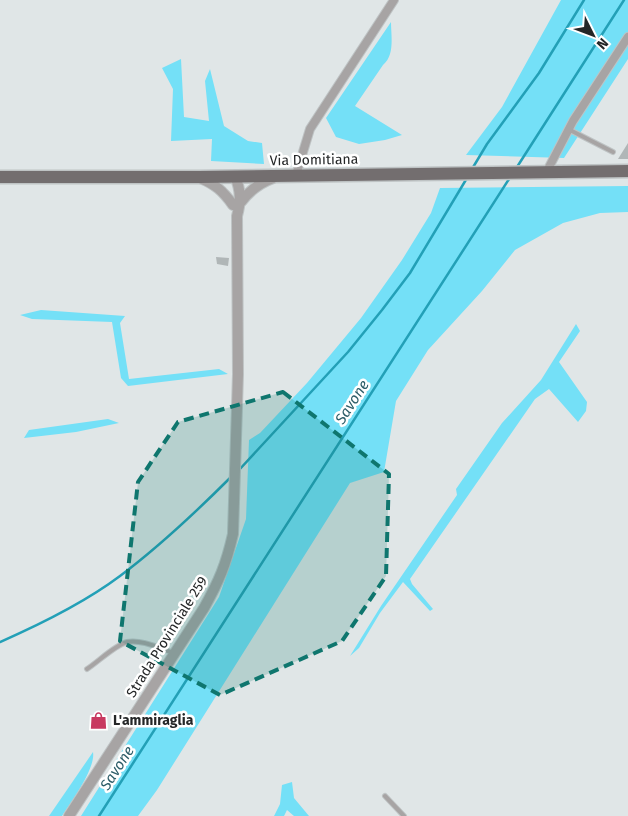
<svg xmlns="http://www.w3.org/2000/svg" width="628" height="816" font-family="'Fira Sans',sans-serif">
<rect width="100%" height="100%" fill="#e0e6e7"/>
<path fill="#74e0f7" d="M561,0H628V59L564,158L466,155L502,107Z
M391,22C391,36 395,55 383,65L355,106L402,135L385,140L359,144L336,137L326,118Z
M181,59L184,117L209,121L205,81L210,69L224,126L248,141L262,143L264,164L211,161L212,139L171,141L173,89L162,68Z
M628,186V212L600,213L563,223L515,250L482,291L428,350L396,401L384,472L350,483L157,790L138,816H81L219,597L246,519L249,440L260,433L307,383L361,318L402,260L431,213L440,188Z
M41,310L125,316L120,323L129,379L219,369L228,374L128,386L121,378L112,322L32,319L20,315Z
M576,324L580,331L559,362L587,402L586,411L578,422L549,389L535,399L410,579L412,584L433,609L430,611L403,582L380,613L359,648L350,656L381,606L457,495L456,489L502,423L541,380Z
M108,419L119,423L76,432L24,438L29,430Z
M93,752C96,768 71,802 62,816H49Z
M292,782L294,798L309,816H294L287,810L284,816H274L280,804L282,785Z"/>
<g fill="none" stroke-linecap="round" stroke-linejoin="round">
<path stroke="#23a0b7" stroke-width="2.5" d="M517,167L624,0
M472,169L487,144L539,73L584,0
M239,470L348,352L382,310L410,273L467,178
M0,642C41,624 84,603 120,576C160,546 196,512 231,477
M99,816L511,176"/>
</g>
<path fill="#b0b6b7" d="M628,143V159H618Z
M216,257L229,258L228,266L217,264Z"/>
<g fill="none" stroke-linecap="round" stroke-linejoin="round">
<defs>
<path id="service" d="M568,129L613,152
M87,669C98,662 115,645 127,642C142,639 161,649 174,653
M385,796L404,816"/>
<path id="minor" d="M547,171L573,121L628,37
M296,175L310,129L394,0"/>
<path id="tertiary" d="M200,178C215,184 223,191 233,205
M241,202C250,190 259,183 273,178
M69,816L204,608C219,581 226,565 233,534L238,374L237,216C241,201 241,191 235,176"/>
<path id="primary" d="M0,177H199L628,171"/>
</defs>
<use href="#service" stroke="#bec3c4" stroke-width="6"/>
<use href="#minor" stroke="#bec3c4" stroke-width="10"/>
<use href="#tertiary" stroke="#bec3c4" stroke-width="12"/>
<use href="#primary" stroke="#bec3c4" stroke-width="15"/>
<use href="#service" stroke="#a7a4a4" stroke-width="4"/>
<use href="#minor" stroke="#a7a4a4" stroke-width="8"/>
<use href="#tertiary" stroke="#a7a4a4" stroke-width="10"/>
<use href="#primary" stroke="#736e6f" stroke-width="12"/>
</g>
<path fill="#0f766e" fill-opacity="0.2" stroke="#0f766e" stroke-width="4" stroke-dasharray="10 6" stroke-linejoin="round" d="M283,392L389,474L386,576L342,641L220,695L120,641L138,482L178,422Z"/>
<defs>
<symbol id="shop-bare" viewBox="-9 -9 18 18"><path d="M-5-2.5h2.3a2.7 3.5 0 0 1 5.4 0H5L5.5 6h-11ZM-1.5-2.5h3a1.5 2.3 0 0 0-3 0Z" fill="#c83960" stroke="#fff" stroke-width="2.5" paint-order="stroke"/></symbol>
</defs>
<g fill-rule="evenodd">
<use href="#shop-bare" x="86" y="708" width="25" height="25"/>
</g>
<g text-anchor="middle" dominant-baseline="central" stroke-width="5" stroke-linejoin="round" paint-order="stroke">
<g font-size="14" fill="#242627" stroke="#fff">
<text transform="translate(314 160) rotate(-1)">Via Domitiana</text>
<text transform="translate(167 637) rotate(-58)">Strada Provinciale 259</text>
</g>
<g font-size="14" font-weight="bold" fill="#242627" stroke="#fff" text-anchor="start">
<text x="113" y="720">L'ammiraglia</text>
</g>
<g font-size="15" font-style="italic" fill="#2e5e69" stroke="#fff">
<text transform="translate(352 402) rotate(-57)">Savone</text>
<text transform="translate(117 768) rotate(-57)">Savone</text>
</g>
</g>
<g transform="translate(593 35) rotate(132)" stroke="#ffffff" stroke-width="4" paint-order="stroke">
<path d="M0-4L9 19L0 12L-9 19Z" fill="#242627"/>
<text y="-8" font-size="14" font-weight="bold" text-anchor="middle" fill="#242627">N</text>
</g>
</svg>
